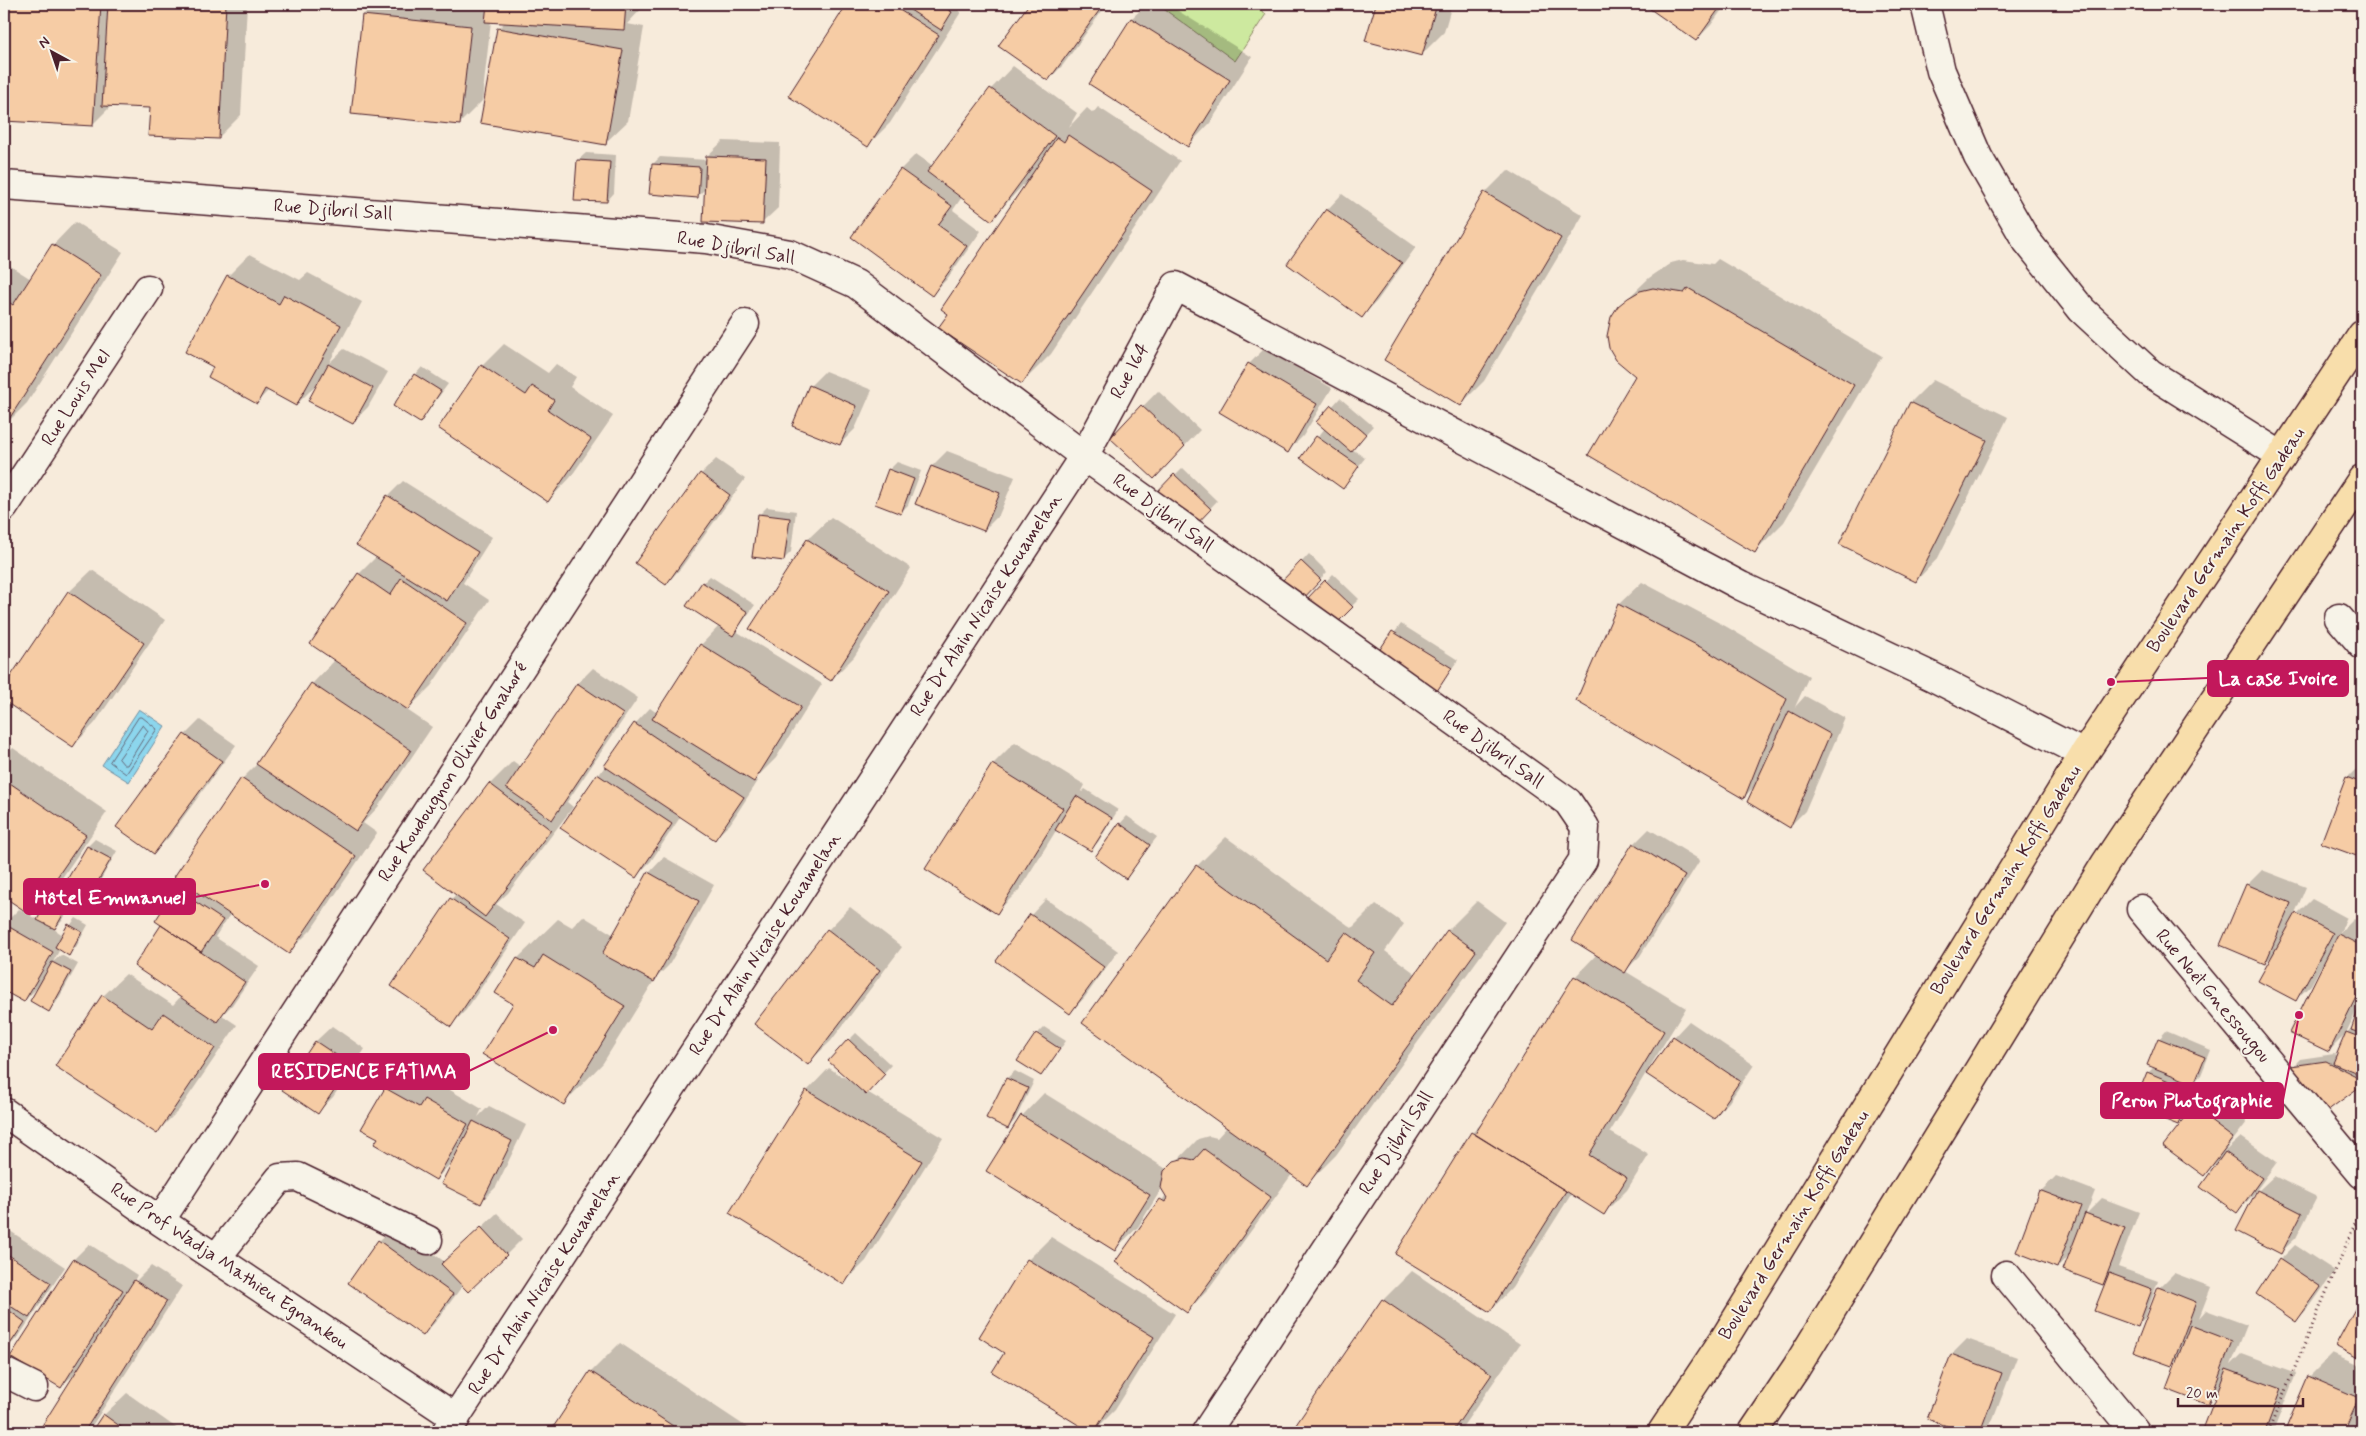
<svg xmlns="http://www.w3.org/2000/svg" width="2366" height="1436" font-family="Mynerve,sans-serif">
<rect width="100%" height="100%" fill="#f7ebdb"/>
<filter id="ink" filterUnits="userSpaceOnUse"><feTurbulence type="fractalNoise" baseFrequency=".02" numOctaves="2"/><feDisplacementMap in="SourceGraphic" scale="10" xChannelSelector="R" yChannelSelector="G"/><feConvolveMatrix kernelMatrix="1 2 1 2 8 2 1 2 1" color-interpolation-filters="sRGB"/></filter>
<g filter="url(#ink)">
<path fill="#cde99f" stroke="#8c8465" d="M1157,4H1253L1266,14L1235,61Z"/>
<path fill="#8cd6ed" stroke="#728d9f" d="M139,709L165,726L129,782L102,765Z"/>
<path fill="#0003" fill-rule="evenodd" d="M4,4H247L241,115L218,138L151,107L112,105L92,125L4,120Z
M375,4H646L627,24L644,27L628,121L605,143L498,29L505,22L491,21L482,101L460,123L363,15Z
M848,4H962L958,10L961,12L890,123L868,145L790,96Z
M1030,4H1107L1063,65L1048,80L1000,46Z
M1147,4H1167L1252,57L1210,123L1188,146L1090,84L1132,18Z
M1377,4H1452L1444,32L1421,55L1367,40Z
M1645,4H1726L1711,25L1696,40Z
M1013,66L1077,113L1069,127L1087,108L1093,113L1098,107L1180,161L1051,354L1022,383L1025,187L1023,185L992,219L962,197L953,210L981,231L947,279L932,294L853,237L901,169L916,154L933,166L991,89Z
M723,141L780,143L778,208L762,223L706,188L698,196L653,164L660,157L707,160V156Z
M586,153L616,155L614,193L607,201L578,160Z
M1508,170L1583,215L1484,381L1461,404L1485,193Z
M1342,194L1416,247L1377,301L1362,316L1327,210Z
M75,222L123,252L27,403L4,426V262L31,279L53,245Z
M250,254L300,280L308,273L362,302L329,363L344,349L388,372L368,407L353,422L319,382L296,405L269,390L257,402L215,366L228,276Z
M1718,259L1882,356L1784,522L1755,551L1637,375L1619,307L1649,278L1671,263L1683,260L1713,264Z
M504,344L548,373L556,364L576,377L570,387L613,416L570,478L548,501L482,366Z
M1264,349L1332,388L1303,436L1288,451L1249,364Z
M422,367L448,384L420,422L415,375Z
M825,371L872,390L855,429L840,444L810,386Z
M1933,380L2008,417L1938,558L1916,581L1911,402Z
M1158,391L1200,430L1154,478L1112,438Z
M1340,398L1373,426L1352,449L1365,458L1342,487L1302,458L1325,428L1318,422Z
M947,451L1015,477L999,515L984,530L917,503L932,466Z
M716,459L745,479L681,568L666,584L701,474Z
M897,462L921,471L908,505L900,513L877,504L890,469Z
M1183,468L1217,501L1199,520L1157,494Z
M403,481L492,537L463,583L489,600L431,686L407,710L432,727L378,807L363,823L377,833L311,930L289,952L231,913L215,937L259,966L232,1005L222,1015L237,1025L179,1110L157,1132L103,996L126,974L173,1005L181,996L163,925L157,921L185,882L242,779L258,763L312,684L336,659L312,643L359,574L377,556L388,496Z
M767,507L796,511L791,552L784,559L759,515Z
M831,517L911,568L854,657L831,680L751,628L808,539Z
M1309,554L1327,572L1300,600L1282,583Z
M92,570L165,620L95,723L73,746L4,700V688L69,592Z
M1333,574L1359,599L1334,624L1307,601Z
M710,576L755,605L736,631L822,684L776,758L755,779L758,781L730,824L714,839L681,816L651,861L636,876L562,827L635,724L650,708L657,713L701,645L719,626L703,583Z
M1642,582L1727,627L1809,676L1795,707L1805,696L1845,718L1805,811L1790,826L1755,786L1744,797L1577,700L1619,604Z
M1401,624L1458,660L1437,689L1379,654Z
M593,668L638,698L567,802L573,807L508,893L496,904L525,923L466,1010L451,1025V899L457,894L425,869L490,784L513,761L521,767L578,683Z
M200,720L236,745L169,837L153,853L118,827L185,735Z
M1015,742L1085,785L1081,793L1085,789L1118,810L1098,842L1090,850L1057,829L1019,890L997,912L927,869L993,764Z
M13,748L107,812L53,891L29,915L38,920L48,902L55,895L72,904L62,921L54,929L63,935L76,918L88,925L76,947L69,954L60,949L53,962L61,955L78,964L56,1003L48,1010L39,986L24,1001L4,989V924L19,909L28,914L29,913L4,895V757Z
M2362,763V857L2323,842L2347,778Z
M1127,816L1157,837L1126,877L1120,824Z
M1649,829L1700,860L1640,956L1625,971L1686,1008L1649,1068L1651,1070L1674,1037L1689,1021L1754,1065L1729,1102L1714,1118L1646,1073L1610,1132L1649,1155L1627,1190L1604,1213L1572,1193L1512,1288L1490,1311L1472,1133L1486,1119L1575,977L1597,954L1634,844Z
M1226,837L1352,928L1376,904L1404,924L1385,951L1416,974L1448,930L1477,901L1505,922L1336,1155L1307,1184L1292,1174L1209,1289L1187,1311L1117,1262L1166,1195L1162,1188L1138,1227L1115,1249L1022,1116L1044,1093L1168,1170L1198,1139L1209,1136L1217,1138L1227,1127L1197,866Z
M95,839L117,851L93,893L86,900L64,888L88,846Z
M664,857L714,885L669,965L655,979L603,1063L564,1103L515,1004L497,993L518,958L558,919L572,927L583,916L614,935L649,873Z
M2262,870L2306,887L2293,918L2312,899L2347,918L2339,934L2354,919L2362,923V1083L2327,1110L2293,1066L2300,1059L2334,1054L2338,1056L2347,1033L2329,1051L2323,967L2321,966L2311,985L2295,1000L2274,954L2265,963L2247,885ZM2359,1006H2361L2353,1026L2345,1035Z
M1046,899L1118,951L1085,997L1070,1013L997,960L1031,915Z
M850,907L902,947L831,1041L808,1063L828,930Z
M332,1026L365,1049L333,1097L318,1112L284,1090L316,1041Z
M1044,1027L1066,1041L1041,1075L1037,1034Z
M2166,1031L2211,1050L2201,1075L2195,1081L2198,1082L2185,1116L2177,1123L2148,1073L2155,1066L2159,1039Z
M856,1033L891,1065L867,1092L943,1138L866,1261L844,1283L807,1091L829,1068L850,1081L849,1040Z
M1015,1071L1034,1081L1015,1120L1008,1127L988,1117L1007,1078Z
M401,1073L433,1091L440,1084L482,1109L478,1117L489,1106L526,1125L496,1187L481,1202L453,1161L436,1179L379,1138L386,1088Z
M2209,1093L2247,1122L2224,1152L2241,1137L2277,1162L2252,1196L2237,1212L2223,1157L2204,1174L2165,1146L2194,1108Z
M2056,1176L2095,1191L2086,1214L2102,1198L2139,1212L2118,1267L2158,1281L2145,1318L2137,1325L2109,1277L2102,1284L2072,1252L2057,1267L2041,1191Z
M2274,1176L2317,1197L2296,1238L2280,1253L2258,1191Z
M497,1213L522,1239L506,1255L463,1285L438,1319L423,1335L379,1241L395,1226L445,1262Z
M4,1227L65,1267L19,1336L4,1351Z
M1051,1237L1175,1314L1115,1410L1093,1432L993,1371L1005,1352L1028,1260Z
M89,1244L137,1275L132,1285L151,1266L182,1286L88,1432H39L79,1370L60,1387L12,1357L74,1259Z
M2295,1245L2335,1271L2311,1305L2296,1321L2280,1260Z
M1412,1271L1520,1344L1459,1432H1292L1383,1300Z
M2174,1273L2211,1287L2199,1318L2206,1310L2247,1325L2231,1365L2242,1354L2296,1374L2273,1432H2203L2218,1392L2207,1403L2179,1357L2171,1365L2159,1288Z
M2362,1303V1359L2337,1346Z
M1967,1339L2017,1357L1993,1420L1981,1432H1968L1929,1418L1952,1354Z
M620,1343L754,1432H552L591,1372Z
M2332,1354L2362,1367V1417L2356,1432H2285L2309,1377Z
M127,1393L182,1432H92L104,1415Z
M2043,1427L2056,1432H2038Z"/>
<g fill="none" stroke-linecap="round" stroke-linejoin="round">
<path stroke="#646879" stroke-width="1" d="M139,717H142L157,729L126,774L110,762Z
M143,725L148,731L127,765H124L119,759Z"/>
</g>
<path fill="#f6cca5" stroke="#4a1f2b" d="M4,4H101L93,126L4,121Z
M108,4H226L219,139L148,136L150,108L102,106Z
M487,4H626L624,30L485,22Z
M847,4H890L939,35L868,147L788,96Z
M901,4H950L947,9L952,12L941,30Z
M1029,4H1104L1048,81L998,46Z
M1376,4H1437L1422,56L1365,41Z
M1643,4H1718L1721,6L1696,41Z
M362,15L471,26L460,125L351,114Z
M1131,18L1230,80L1188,147L1089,84Z
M497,28L623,50L606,145L480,123Z
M990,88L1055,136L992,221L927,172Z
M1068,135L1152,191L1022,384L938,328L948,314L941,309L1057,137L1064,142Z
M706,156L766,158L763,224L703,222Z
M577,160L610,162L607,202L574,201Z
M652,164L700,167L698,198L649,194Z
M900,169L952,206L938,225L967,246L932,296L851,237Z
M1484,192L1561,238L1461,406L1384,360Z
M1326,209L1402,263L1362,318L1287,264Z
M52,244L101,275L4,427V299L13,305Z
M227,275L279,304L284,295L341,325L296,406L265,389L257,404L208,377L213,367L185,352Z
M1653,288L1684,293L1688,288L1854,385L1755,553L1588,455L1635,376L1616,360L1609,348L1607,336L1611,317L1618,306L1628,298L1640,291Z
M1248,363L1317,404L1288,453L1219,412Z
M328,364L373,388L353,424L308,401Z
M481,365L526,395L532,386L554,400L548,410L591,439L548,502L438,428Z
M414,374L441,391L420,423L393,406Z
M809,385L857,406L840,445L792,426Z
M1910,402L1987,440L1916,582L1839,544Z
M1141,405L1185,446L1154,479L1110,438Z
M1331,405L1366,434L1351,452L1316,422Z
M1316,436L1359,466L1343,489L1300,458Z
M931,466L1000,493L984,531L915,504Z
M888,469L914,479L901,514L875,504Z
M700,473L730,495L666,585L635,563Z
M1174,474L1211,509L1192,529L1155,494Z
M387,495L478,552L447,601L356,545Z
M758,514L790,518L784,561L752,557Z
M807,539L889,591L831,681L749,629Z
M1301,561L1321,580L1300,602L1280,583Z
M358,573L390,595L401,578L467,623L408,710L310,644Z
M1325,580L1353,607L1334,626L1305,601Z
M702,582L748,612L733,636L686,606Z
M68,591L144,643L73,747L4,701V686Z
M1618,604L1704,649L1787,699L1763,751L1744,799L1576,701Z
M1392,631L1452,668L1437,691L1377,654Z
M700,644L801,707L754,782L652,719Z
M311,683L411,750L356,831L256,764Z
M577,683L623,714L552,820L506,788Z
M1789,711L1830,734L1790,828L1747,802Z
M634,723L744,797L715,840L604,766Z
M184,734L222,761L154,854L116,827Z
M992,764L1063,808L997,914L925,869Z
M597,774L672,824L636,878L560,828Z
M2346,777L2362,783V858L2321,843Z
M241,778L356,856L289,954L174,877Z
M4,779L86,835L31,915L4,897Z
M489,783L551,830L485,917L423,870Z
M1076,796L1112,818L1091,851L1055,830Z
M1119,823L1150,845L1126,879L1095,857Z
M1633,843L1685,876L1625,973L1572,940Z
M87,846L111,859L86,902L62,888Z
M1196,865L1326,959L1346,932L1375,953L1356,980L1392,1006L1447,930L1476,951L1307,1186L1082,1023Z
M648,872L699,901L654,982L602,954Z
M2246,884L2291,903L2265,964L2220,945Z
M176,889L223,920L201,952L155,921Z
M450,898L510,939L451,1027L391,986Z
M47,901L65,911L55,929L37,920Z
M2296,913L2333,933L2296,1001L2258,981Z
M1030,914L1104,967L1070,1014L996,961Z
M4,924L53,952L24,1002L4,991Z
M68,924L82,932L69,956L55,947Z
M161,925L245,982L217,1022L134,966Z
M827,929L880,970L808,1065L754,1024Z
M2338,934L2362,946V985L2329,1052L2289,1033Z
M543,955L625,1006L564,1105L482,1054L513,1004L495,993L517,958L535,968Z
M52,962L71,972L49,1012L30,1001Z
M1574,976L1664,1031L1589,1155L1627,1178L1604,1215L1475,1134Z
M102,995L152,1029L163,1013L215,1048L157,1134L55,1066Z
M2362,998V1034L2351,1030Z
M2346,1032L2362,1038V1075L2333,1063Z
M1036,1033L1060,1049L1041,1076L1017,1061Z
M1673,1036L1740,1081L1714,1119L1646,1074Z
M2158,1038L2205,1057L2194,1084L2147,1065Z
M848,1039L885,1074L866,1095L828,1061Z
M315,1041L351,1065L318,1114L282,1090Z
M2326,1061L2362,1079V1085L2327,1111L2291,1066Z
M2147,1072L2191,1090L2178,1125L2133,1107Z
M1006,1078L1028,1088L1008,1129L986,1118Z
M385,1088L419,1107L424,1099L468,1124L436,1180L374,1144L378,1138L361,1129Z
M806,1090L922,1161L844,1285L729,1213Z
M2193,1108L2233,1138L2204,1176L2163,1146Z
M1021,1115L1150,1195L1115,1251L986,1171Z
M473,1121L512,1141L481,1204L441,1184Z
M1471,1132L1566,1191L1490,1312L1395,1254Z
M1204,1149L1271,1197L1187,1313L1115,1262L1160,1199L1165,1202L1167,1198L1161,1188L1164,1171L1174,1161L1185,1158L1194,1160Z
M2225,1152L2262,1178L2237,1213L2200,1187Z
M2039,1190L2081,1206L2057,1268L2016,1252Z
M2257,1190L2302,1213L2281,1254L2236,1231Z
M2085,1213L2125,1228L2103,1285L2063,1270Z
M481,1227L507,1255L468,1292L441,1264Z
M378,1240L453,1294L423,1336L348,1283Z
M4,1252L51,1283L29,1318L4,1302Z
M73,1259L123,1290L61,1388L10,1357Z
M1027,1259L1154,1337L1094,1432H1090L992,1372L1004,1353L979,1337Z
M2279,1259L2321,1287L2296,1322L2256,1294Z
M2109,1273L2152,1289L2138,1327L2094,1311Z
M134,1280L167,1301L84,1432H38Z
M2158,1287L2196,1302L2172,1366L2133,1352Z
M1382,1299L1492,1374L1452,1432H1291Z
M4,1307L25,1322L4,1353Z
M2356,1307L2362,1310V1360L2335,1346Z
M2190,1325L2232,1341L2208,1405L2166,1389Z
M1951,1354L2002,1373L1980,1432H1964L1927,1419Z
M2226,1369L2281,1389L2265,1432H2202Z
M590,1371L682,1432H550Z
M2308,1376L2359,1398L2344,1432H2284Z
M103,1414L128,1432H91Z"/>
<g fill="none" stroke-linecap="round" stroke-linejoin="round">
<defs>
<path id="minor" d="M1925,4L1941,71L1978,157L2026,240L2082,310L2150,373L2282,456
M4,185L706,239L790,254L856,284L1084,456L1568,802L1585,827L1583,860L1206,1432
M4,507L148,289
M2339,618L2362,645
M2141,909L2362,1174
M4,1112L160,1221L456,1418
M160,1221L745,324
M216,1258L280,1178L298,1177L428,1240
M2006,1275L2135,1432
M4,1372L34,1387
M446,1432L1084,456L1176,286L1741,586L1931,676L2084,754"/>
<path id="major" d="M1662,1432L1724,1339L2084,754L2362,335
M1753,1432L1796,1368L2105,864L2362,479"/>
</defs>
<use href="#minor" stroke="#4a1f2b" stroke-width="31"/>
<use href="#major" stroke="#4a1f2b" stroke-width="31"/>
<path stroke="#4a1f2b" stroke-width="3" stroke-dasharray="1 4" stroke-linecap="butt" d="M2268,1432L2361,1209"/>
<use href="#minor" stroke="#f7f3e8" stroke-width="28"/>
<use href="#major" stroke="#f8deab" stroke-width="28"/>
</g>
</g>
<g text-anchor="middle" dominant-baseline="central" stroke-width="4" stroke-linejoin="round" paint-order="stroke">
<g font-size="19" fill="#4a1f2b" stroke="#f7f3e8">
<text transform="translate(333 210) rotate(4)">Rue Djibril Sall</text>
<text transform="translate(736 248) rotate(10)">Rue Djibril Sall</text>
<text transform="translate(1130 371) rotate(-61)">Rue I64</text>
<text transform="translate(76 398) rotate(-57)">Rue Louis Mel</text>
<text transform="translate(1163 513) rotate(36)">Rue Djibril Sall</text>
<text transform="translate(2226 540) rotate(-56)">Boulevard Germain Koffi Gadeau</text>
<text transform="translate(986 605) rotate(-57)">Rue Dr Alain Nicaise Kouamelan</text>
<text transform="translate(1493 749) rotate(36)">Rue Djibril Sall</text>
<text transform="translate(453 772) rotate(-57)">Rue Koudougnon Olivier Gnahoré</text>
<text transform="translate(2006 880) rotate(-58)">Boulevard Germain Koffi Gadeau</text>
<text transform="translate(765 944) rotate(-57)">Rue Dr Alain Nicaise Kouamelan</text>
<text transform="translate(2213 996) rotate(50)">Rue Noël Gnessougou</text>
<text transform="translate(1396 1143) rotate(-57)">Rue Djibril Sall</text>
<text transform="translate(1794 1225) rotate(-58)">Boulevard Germain Koffi Gadeau</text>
<text transform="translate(229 1266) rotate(34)">Rue Prof Wadja Mathieu Egnankou</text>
<text transform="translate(544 1283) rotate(-57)">Rue Dr Alain Nicaise Kouamelan</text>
</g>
</g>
<path fill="none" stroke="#c2185b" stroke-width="2" d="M2111 682L2208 678M265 884L195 897M553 1030L469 1071M2299 1015L2283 1100"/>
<g fill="#c2185b" stroke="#f7f3e8" stroke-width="2">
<circle cx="2111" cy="682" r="5"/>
<circle cx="265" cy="884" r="5"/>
<circle cx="553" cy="1030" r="5"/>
<circle cx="2299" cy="1015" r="5"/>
</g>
<g fill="#c2185b" stroke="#c2185b" stroke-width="2">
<rect x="2208" y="661" width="140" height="35" rx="5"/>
<rect x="24" y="879" width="171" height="35" rx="5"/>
<rect x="259" y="1054" width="210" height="35" rx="5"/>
<rect x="2101" y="1083" width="182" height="35" rx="5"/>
</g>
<g font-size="20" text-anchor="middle" font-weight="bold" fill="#fff">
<text x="2278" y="685">La case Ivoire</text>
<text x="110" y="904">Hôtel Emmanuel</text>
<text x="364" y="1078">RESIDENCE FATIMA</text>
<text x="2192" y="1107">Peron Photographie</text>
</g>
<rect width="2366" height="1436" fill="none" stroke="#f7f3e8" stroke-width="20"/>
<rect x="10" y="10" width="2346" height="1416" fill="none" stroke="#4a1f2b" stroke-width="2" filter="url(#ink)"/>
<g transform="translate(52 52) rotate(320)" stroke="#f7f3e8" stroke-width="4" paint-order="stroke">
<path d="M0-4L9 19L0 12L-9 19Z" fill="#4a1f2b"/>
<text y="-8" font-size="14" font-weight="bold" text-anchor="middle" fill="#4a1f2b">N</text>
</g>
<path d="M2178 1398v8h125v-8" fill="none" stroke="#4a1f2b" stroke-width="2.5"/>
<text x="2186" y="1398" font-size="15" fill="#4a1f2b" stroke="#f7f3e8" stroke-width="4" paint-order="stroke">20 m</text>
</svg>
